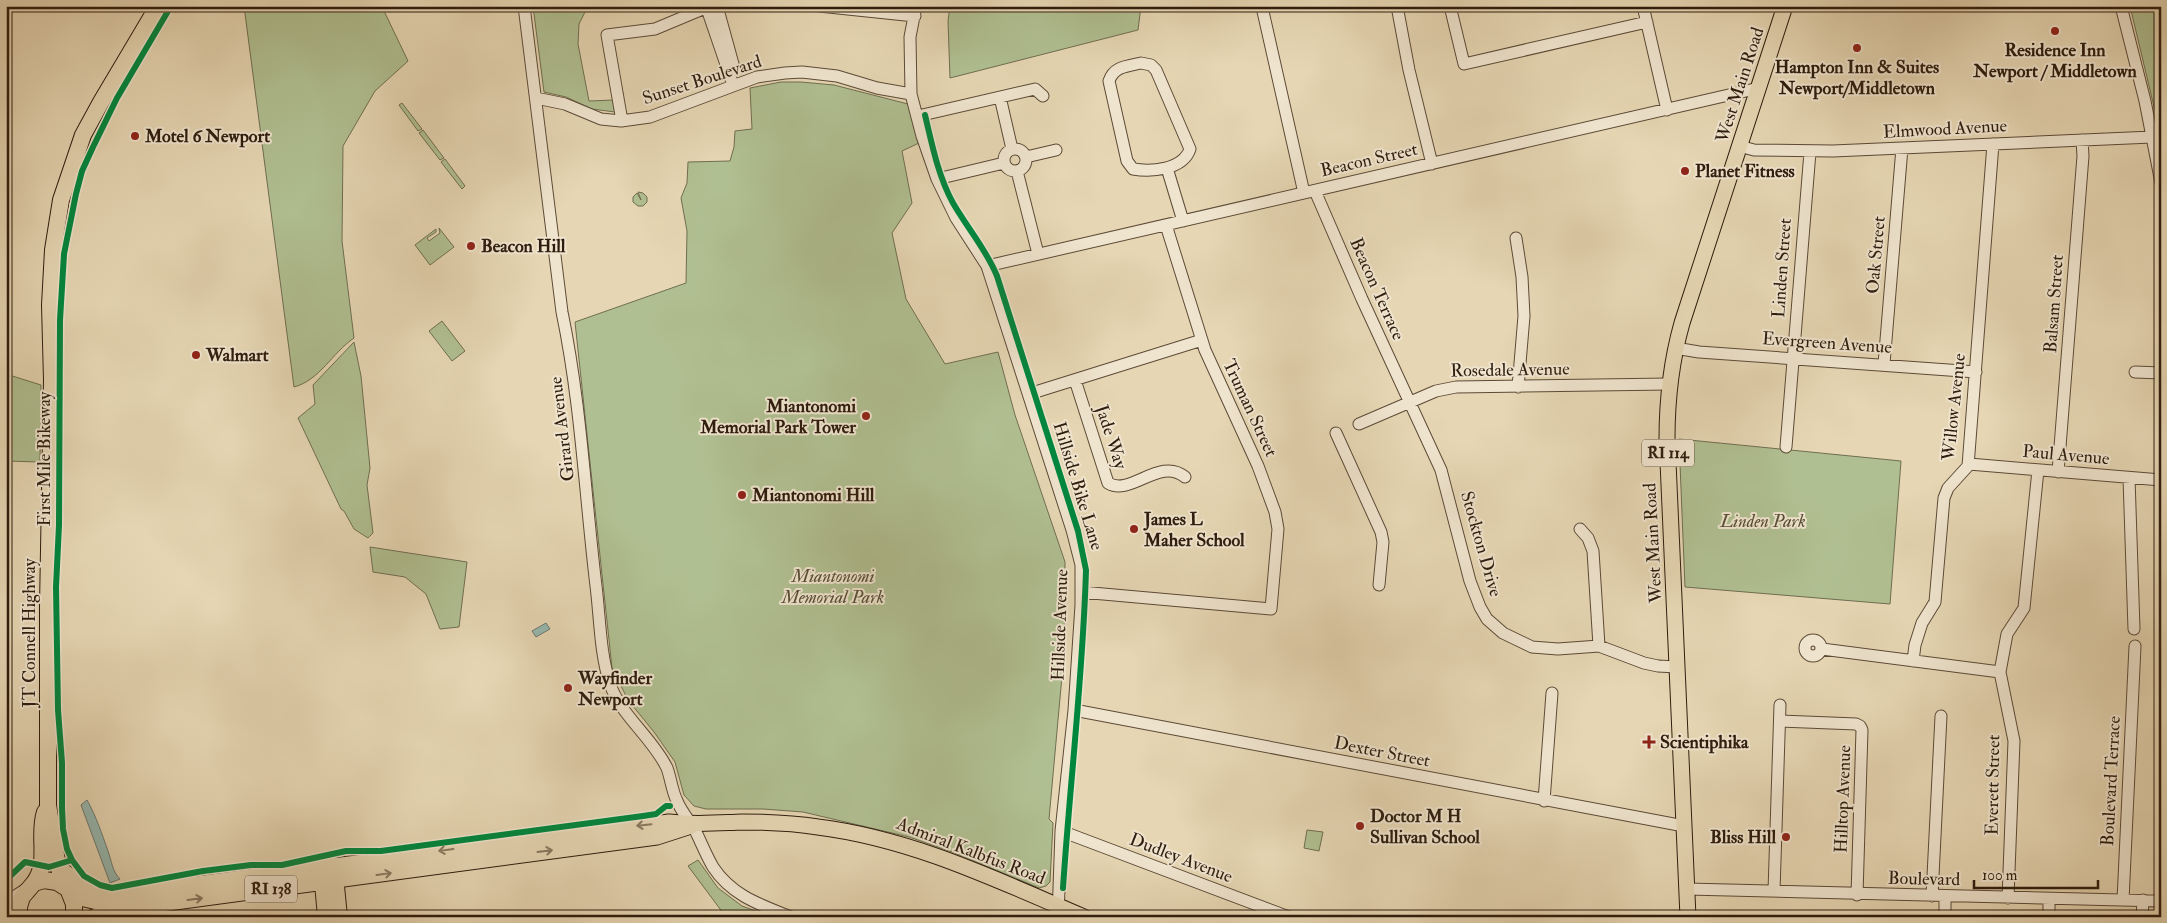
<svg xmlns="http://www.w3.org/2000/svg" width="2167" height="923" font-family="'IM FELL Double Pica',serif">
<rect width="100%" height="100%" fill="#e6d6b3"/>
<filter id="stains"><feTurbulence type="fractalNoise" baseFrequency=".004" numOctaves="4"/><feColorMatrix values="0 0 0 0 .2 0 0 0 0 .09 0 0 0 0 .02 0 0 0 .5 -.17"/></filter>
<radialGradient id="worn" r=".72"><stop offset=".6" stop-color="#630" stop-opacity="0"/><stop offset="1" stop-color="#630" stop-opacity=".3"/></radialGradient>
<path fill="#b0bf91" stroke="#6f6e50" d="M244,6H378L384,11L408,61L375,91L343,146L342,241L354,338C332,353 320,380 294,387Z
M533,6H588L579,24L578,44L589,101L613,100L615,112L592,109L566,97L544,92Z
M950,6H1141L1138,30L950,78L948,21Z
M2130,6H2161V136Z
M781,82H801L834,85L908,104L919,143L902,151L912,203L892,233L906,299L945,364L998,352L1015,415L1065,562L1064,654L1049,819L1053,823L1050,882L1046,886L1039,888L952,852L909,837L803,812L763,809H706L694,806L684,795L675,762L654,732L628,700L612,668L575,322L686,283L687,231L681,198L687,183L688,162L730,161L734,147L735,131L752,129L750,88Z
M402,103L422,129L418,131L399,105Z
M423,130L444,158L440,160L419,133Z
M445,159L465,186L462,189L441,162Z
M638,192L643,193L647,197V202L643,206H638L633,202V197L637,193L641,200Z
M439,228L454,247L430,265L415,245L436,229V232L427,238L429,241L440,233Z
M442,321L465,351L452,361L429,331Z
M354,342L361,376L370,468L367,485L373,533L368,538L354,529L344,511L341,509L298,418L315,404L313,385Z
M6,374L41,385L40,462L6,461Z
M1679,439L1901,461L1890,604L1685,587Z
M370,547L467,562L459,627L440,629L426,594L405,577L373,572Z
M1307,830L1323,832L1319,851L1304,848Z
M698,860L718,888L742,906L772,917H726L688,866Z"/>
<path fill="#97b9b1" stroke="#6d7a70" d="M546,623L550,629L536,637L532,631Z
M87,800C96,816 102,834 108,851C112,862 112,871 120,879L110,883L81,805Z"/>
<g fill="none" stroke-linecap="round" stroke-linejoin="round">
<defs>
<path id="minor" d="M524,6L562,312C581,403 585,495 596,586C600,618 600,654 610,684C621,716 652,737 667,768C671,779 672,791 677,801C681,811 689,820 695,830C701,842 706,855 713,867C732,896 761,905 791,917
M706,6L733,85
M717,6L733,64
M819,6L915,16
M916,6L910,37L911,94L922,136L937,179L956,218L987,266L1072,530L1081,565V605L1074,710L1061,831L1058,917
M1397,6L1409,70L1432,164
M1450,6L1464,64L1647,22
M1643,6L1667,110
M2121,6L2145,101L2161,183
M1262,7L1304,193
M1141,63L1151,65L1156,70L1190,149C1183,170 1151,172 1133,169L1127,161L1109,81C1114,66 1128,66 1141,63Z
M1000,97L1012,149
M536,98L565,104L601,119L621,121L650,117L757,77L785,73L802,72L837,76L877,88L911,94
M918,116L1035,89L1043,96
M622,121L607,35L655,29L710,6
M1739,146L1754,150L1833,151L2152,137
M1004 160a11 11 0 1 1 22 0a11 11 0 1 1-22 0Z
M1026,157L1056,150
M1167,168L1183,221
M1017,171L1038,254
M937,179L1004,163
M1315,191L1362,299L1441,470L1470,581L1480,607L1487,619L1503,633L1532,647L1558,649L1599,646L1644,663L1658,666L1677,667
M1516,238L1522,277L1524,316L1518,387
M987,266L1759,88
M1675,348L1699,352L1976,372
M1884,364L1902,148
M2135,372L2161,373
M1075,380L1108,483C1130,497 1160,456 1185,477
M1029,394L1202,340
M1359,424L1436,391L1456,387L1669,384
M1336,433L1381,532L1383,542L1379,585
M1786,447L1810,152
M1969,464L2161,480
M2058,472L2083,156L2082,140
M2129,478L2134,629
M1580,529L1588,538L1593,551L1599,646
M1081,592L1271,609L1278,529L1275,512L1258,466L1205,350L1166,225
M1805 648a8 8 0 1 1 16 0a8 8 0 1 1-16 0Z
M1822,649L2000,672
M1913,661L1915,645L1922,623L1935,602L1944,498L1948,488L1968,466L1993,144
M1074,710L1684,826
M1780,721L1856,724L1860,726L1862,730L1857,895
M1544,801L1552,693
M1061,831L1289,917
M1687,889L2161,901
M1774,891L1780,705
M1932,896L1941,716
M2008,898L2014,741L2000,672L2007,634L2024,608L2038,470
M2123,900L2135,646
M6,902L26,889
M1945,917V897
M2049,917V899
M2142,917L2143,900"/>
<path id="major" d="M334,866L669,822C694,825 717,823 742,822C767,822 792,823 818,827C913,839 997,880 1084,917
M336,880L657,837L691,826
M1688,917L1667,439C1667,399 1671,362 1682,323L1785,6"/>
<path id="highway" d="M59,869L95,892L107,895
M322,872L326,917
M34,883C50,862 37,836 45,812
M19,917V907L22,897L34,883L44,880L57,882L82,898L100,902L157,890L334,866L339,917
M74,917V904L57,861L48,805V606L52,380L50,305L53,250L61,200L83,135L101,102L158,6
M95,917L134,907L336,880"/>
</defs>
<use href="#minor" stroke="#5c4a37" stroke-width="13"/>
<use href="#major" stroke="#2e1c0e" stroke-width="17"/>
<use href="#highway" stroke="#2e1c0e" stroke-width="18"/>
<use href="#minor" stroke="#efe4ce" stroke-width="11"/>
<use href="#major" stroke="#e6d6b3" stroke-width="15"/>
<use href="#highway" stroke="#e6d6b3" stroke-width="16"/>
<defs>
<path id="cycleway" d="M171,6L117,98L93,147L82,171L76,194L64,254L60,320L59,525L56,587L58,710L62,763V808L63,829L67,849L72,860L84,876L100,885L112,888L203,871L251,865H282L346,851H381L643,816L656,814L666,806H670
M925,115C932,144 938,176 953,203C968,229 986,249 997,276L1078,531L1086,570C1083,676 1070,782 1063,888
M6,880L25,862L49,867L72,860"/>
</defs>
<use href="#cycleway" stroke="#efe4ce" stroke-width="9"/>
<use href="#cycleway" stroke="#00873e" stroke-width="6"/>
</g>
<defs><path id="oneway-shaft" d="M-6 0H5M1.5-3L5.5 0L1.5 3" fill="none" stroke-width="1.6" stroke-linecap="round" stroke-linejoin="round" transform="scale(1.25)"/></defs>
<g stroke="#8a7960">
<use href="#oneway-shaft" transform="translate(644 825) rotate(174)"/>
<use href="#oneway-shaft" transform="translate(446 850) rotate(172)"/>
<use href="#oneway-shaft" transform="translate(545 851) rotate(-7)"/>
<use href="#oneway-shaft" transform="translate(384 874) rotate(-8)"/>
<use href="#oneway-shaft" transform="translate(195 899) rotate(-7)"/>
</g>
<g fill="#8f2418" stroke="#efe4ce" stroke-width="2">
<circle cx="2055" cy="31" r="5"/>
<circle cx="1857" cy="48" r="5"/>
<circle cx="135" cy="136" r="5"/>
<circle cx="1685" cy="171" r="5"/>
<circle cx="471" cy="246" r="5"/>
<circle cx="196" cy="355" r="5"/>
<circle cx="866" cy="416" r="5"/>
<circle cx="742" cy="495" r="5"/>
<circle cx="1134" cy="529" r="5"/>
<circle cx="568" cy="688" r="5"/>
<path d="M1646.5 734.5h5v5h5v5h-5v5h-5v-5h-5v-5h5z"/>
<circle cx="1360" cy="826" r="5"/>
<circle cx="1786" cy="837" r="5"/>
</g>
<g text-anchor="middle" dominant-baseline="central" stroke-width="4" stroke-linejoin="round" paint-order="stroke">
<g fill="#efe4ce" stroke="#685848" stroke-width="1">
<rect x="1642" y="439.5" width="52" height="27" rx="4"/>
<rect x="245" y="875.5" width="52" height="27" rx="4"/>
</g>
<g font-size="16" font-weight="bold" fill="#2e1c0e">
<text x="1668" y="453">RI 114</text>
<text x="271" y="889">RI 138</text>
</g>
<g font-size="18" font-weight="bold" fill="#2e1c0e" stroke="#efe4ce" text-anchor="start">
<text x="2055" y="50" text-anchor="middle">Residence Inn<tspan x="2055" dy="21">Newport / Middletown</tspan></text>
<text x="1857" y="67" text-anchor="middle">Hampton Inn &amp; Suites<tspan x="1857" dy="21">Newport/Middletown</tspan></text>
<text x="145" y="136">Motel 6 Newport</text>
<text x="1695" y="171">Planet Fitness</text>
<text x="481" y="246">Beacon Hill</text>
<text x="206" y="355">Walmart</text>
<text x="856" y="406" text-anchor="end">Miantonomi<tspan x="856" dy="21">Memorial Park Tower</tspan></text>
<text x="752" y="495">Miantonomi Hill</text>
<text x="1144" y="519">James L<tspan x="1144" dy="21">Maher School</tspan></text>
<text x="578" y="678">Wayfinder<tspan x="578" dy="21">Newport</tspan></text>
<text x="1660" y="742">Scientiphika</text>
<text x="1370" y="816">Doctor M H<tspan x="1370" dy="21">Sullivan School</tspan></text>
<text x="1776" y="837" text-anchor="end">Bliss Hill</text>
</g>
<g font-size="18" fill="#2e1c0e" stroke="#efe4ce">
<text transform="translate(702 80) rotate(-18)">Sunset Boulevard</text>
<text transform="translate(1740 85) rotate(-72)">West Main Road</text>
<text transform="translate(1945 129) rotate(-3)">Elmwood Avenue</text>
<text transform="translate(1369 160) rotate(-13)">Beacon Street</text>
<text transform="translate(1876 255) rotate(-85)">Oak Street</text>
<text transform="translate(1782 268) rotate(-86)">Linden Street</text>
<text transform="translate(1377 289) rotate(66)">Beacon Terrace</text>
<text transform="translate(2054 304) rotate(-86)">Balsam Street</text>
<text transform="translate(1827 343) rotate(4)">Evergreen Avenue</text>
<text transform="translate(1510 370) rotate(-1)">Rosedale Avenue</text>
<text transform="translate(1954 407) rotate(-84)">Willow Avenue</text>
<text transform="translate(1250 408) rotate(65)">Truman Street</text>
<text transform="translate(562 429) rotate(-97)">Girard Avenue</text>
<text transform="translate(1111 437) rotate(72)">Jade Way</text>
<text transform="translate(2066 455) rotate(5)">Paul Avenue</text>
<text transform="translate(44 459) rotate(-90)">First Mile Bikeway</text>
<text transform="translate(1078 486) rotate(73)">Hillside Bike Lane</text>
<text transform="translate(1653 543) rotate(-93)">West Main Road</text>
<text transform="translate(1481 544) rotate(74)">Stockton Drive</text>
<text transform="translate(1060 625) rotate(-88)">Hillside Avenue</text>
<text transform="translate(29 633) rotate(-90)">JT Connell Highway</text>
<text transform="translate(1382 752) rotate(11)">Dexter Street</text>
<text transform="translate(2111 781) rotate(-87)">Boulevard Terrace</text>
<text transform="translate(1993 785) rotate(-89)">Everett Street</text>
<text transform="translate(1843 799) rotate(-88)">Hilltop Avenue</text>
<text transform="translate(971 851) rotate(21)">Admiral Kalbfus Road</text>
<text transform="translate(1181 858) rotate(21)">Dudley Avenue</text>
<text transform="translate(1924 879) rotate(1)">Boulevard</text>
</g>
<g font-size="18" font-style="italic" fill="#554d35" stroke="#efe4ce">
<text x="1763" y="521">Linden Park</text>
<text x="833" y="576">Miantonomi<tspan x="833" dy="21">Memorial Park</tspan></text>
</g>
</g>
<rect width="2167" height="923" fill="none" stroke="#e6d6b3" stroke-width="25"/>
<rect x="8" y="8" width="2152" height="908" fill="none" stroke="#2e1c0e" stroke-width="2.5"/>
<rect x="12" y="12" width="2142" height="898" fill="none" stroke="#2e1c0e"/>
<path d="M1974 880v8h124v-8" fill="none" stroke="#2e1c0e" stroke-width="2.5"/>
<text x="1982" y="880" font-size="15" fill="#2e1c0e" stroke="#efe4ce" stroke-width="4" paint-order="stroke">100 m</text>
<rect width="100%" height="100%" filter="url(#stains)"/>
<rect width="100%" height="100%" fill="url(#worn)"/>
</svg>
